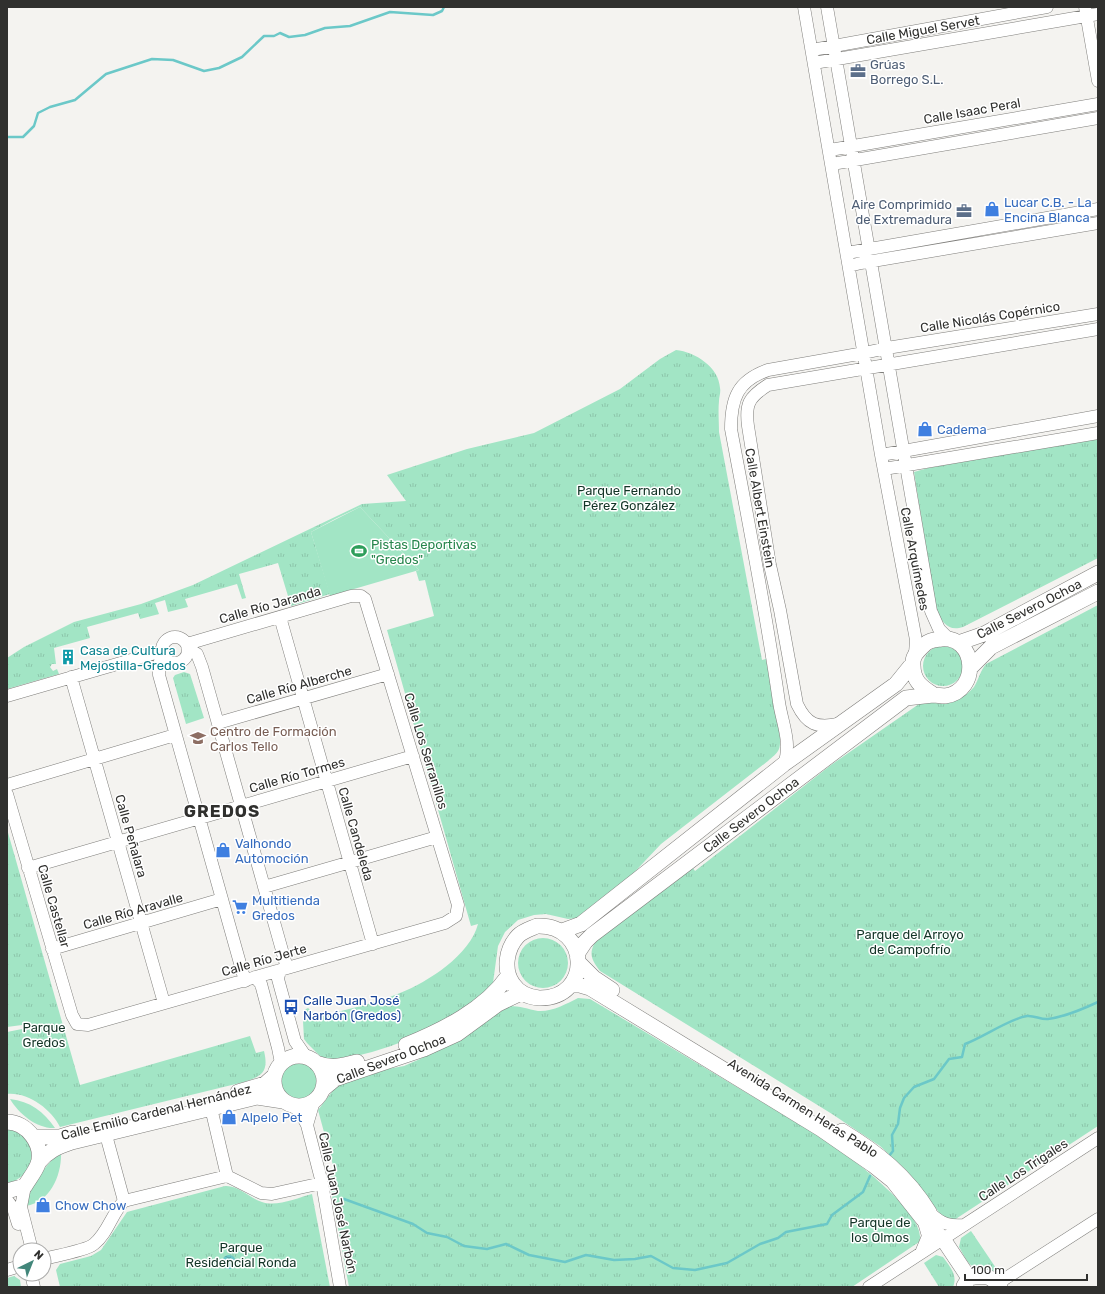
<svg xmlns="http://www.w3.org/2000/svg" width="1105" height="1294" font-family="Rubik,sans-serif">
<defs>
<pattern id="grass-tufts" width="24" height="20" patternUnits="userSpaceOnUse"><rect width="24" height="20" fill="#a2e5c5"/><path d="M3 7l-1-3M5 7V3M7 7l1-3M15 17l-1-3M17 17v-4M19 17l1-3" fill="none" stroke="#8cc5aa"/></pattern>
<pattern id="water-ripples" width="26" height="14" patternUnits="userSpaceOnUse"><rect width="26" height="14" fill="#6bc8c8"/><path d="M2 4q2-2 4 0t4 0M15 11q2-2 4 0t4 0" fill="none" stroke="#58a3a3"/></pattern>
</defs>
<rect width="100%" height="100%" fill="#f4f3f0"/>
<path fill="url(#grass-tufts)" d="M676,350C695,352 719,367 720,388C721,392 719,397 719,401C718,411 719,422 719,432L762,660L766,659C770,677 784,735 779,749C777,754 772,757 768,761L661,844L627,880L579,918L568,919L546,914L534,915L518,920L505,932L498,946L493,983L478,1000L455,1014L409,1039L391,1046L372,1052L332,1062L321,1057L307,1043L304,1039L303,1021L306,1020L304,1010L308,1008L313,1012L315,1018C343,1010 373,1004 400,993C428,982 470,955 478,924L471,926L387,630L434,616L425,580L419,581L416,571L419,570L360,507L335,519L311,532L330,594L291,606L278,563L239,574L246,598L242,599L237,584L185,599L188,607L168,612L165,600L155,603L159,614L140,619L138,613L87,627L90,638L54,648L56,664H52L50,667L53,671L57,669L59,674L7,689V658L24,647L74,622L141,604L193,585L362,504L406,501L387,475L467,449L534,433L620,389L660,359Z
M1098,438V558L963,627C948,632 942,622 936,610L914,472L928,468Z
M1098,605V1126L948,1224L907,1171L880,1146L832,1114L600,971C587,955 590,948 602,933L690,864L695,871L831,765L919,704C928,701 934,704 944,703C955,703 967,695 974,687C979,679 980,671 986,664Z
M923 666a20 20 0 1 1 40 0a20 20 0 1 1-40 0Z
M184,672L190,674L204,718L186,724L173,678L175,675Z
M7,829L80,1085L250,1036L256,1053L264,1051C269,1072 262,1076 244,1082L60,1127C51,1109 28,1092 7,1094V1032L22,1029V1025L7,1027Z
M518 963a25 25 0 1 1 50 0a25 25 0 1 1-50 0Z
M578,998L590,999L832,1144C851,1158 930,1216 919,1242L852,1287H349L328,1175L334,1169L318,1110L338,1084L382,1070L404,1066L420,1059L453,1042L509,1006C520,1006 528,1009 538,1011C552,1012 566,1004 578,998Z
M7,1127C12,1130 20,1132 24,1135C41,1152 29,1180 7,1183Z
M225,1186C239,1185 249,1198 262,1202C277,1207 297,1198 312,1194L330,1287H60L56,1270L60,1264L91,1256L101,1250L127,1212Z
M971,1231L998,1271L995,1273C988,1269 981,1270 974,1267C967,1264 963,1253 959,1247L961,1238Z
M936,1255L943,1257C950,1267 958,1275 953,1287H939L924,1263Z
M14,1276L20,1280L21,1287H7V1278Z"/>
<path fill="#a2e5c5" d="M360,507L419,570L330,596L311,532Z
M280 1081a19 19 0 1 1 38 0a19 19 0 1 1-38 0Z
M10,1099C30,1101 44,1112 55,1128C37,1129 19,1114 10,1099Z
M61,1152C62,1174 51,1202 26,1206C30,1187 46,1163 61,1152Z"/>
<path fill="url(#water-ripples)" d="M222 1262a7 7 0 1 1 14 0a7 7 0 1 1-14 0Z"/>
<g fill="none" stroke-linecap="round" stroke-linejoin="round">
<path stroke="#6bc8c8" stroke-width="2.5" d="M7,137H23L34,126L38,113L50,107L75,100L106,74L152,59L173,60L204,71L219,68L242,57L264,36H274L280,33L289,37L305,35L325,28L350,26L390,12L433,15L442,11L444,7
M889,1156L893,1151L892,1135L898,1124L900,1108L904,1098L914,1087L934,1079L949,1059L962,1057L965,1044C982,1038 1011,1018 1027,1016C1034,1015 1041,1020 1048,1019C1065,1017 1083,1009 1098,1002
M344,1199L413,1224L427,1233L447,1237L464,1246L487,1249L506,1244L529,1255L565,1262L586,1255L614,1260L635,1259L651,1256L673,1268L695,1270L727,1263L760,1244L778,1238L786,1232L827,1224L832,1215L863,1192L870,1176"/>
<defs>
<path id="minor" d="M804,7L881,455L916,640L915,654
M827,7C862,208 896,409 931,611L939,629L948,638
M1085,7L1098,81
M812,50L1047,7
M814,63L1098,14
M830,150L1098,104
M832,164L1098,118
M847,253L1098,209
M849,266L861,263L1098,223
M881,455L1098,416
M884,469L1098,433
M280,617L373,944
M162 650a13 13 0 1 1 26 0a13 13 0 1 1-26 0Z
M188,649L197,654L202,667L287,968
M163,656L159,664V675L245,981
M71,677L164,1003
M7,696L162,651
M218,723L388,674
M838,724C817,728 807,725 797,704L780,610L770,565L748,426C745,404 749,397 768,385L1098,329
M784,764C792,743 782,723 779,702C766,611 748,520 731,429C731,399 737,381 768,370L864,353L887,348L1098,314
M7,785L175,735
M7,794L72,1015L77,1024L88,1025L445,923L456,916L458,905L365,599L361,596H351L187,644
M28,868L413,756
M264,887L437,837
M52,949L222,899
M280,970L278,979L295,1041L306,1057
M255,977L261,984L278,1048L281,1063
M292,1105L301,1113L307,1125L322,1183L340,1287
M211,1108L227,1176
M307,1125L314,1101
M106,1135L124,1201
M25,1186L21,1207L32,1250
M7,1200L13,1208L18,1224
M931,1214C942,1224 949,1226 964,1225
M921,1253L928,1236L923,1219
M44,1259C54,1256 88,1250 94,1244C108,1233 112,1213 124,1201L227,1176L261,1193L272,1194L322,1183
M7,1270L20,1266
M31,1274L34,1287
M869,1287L1098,1138
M1000,1287L1003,1280L1098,1219"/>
<path id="major" d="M958,643L984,634L1098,573
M971,667L991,647L1098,592
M537,926C590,924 593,999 539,998C528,997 519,993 513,984C503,970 506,949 518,936C523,931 530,929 537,926Z
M562,931L581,924L784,764L896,684L913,663
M577,954L585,942L592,935L906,698C915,697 924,696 933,695C937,695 941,696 945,696C981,691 976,635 941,639C934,640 929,640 924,645C918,651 912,656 913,665C913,682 922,687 934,695
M579,963L594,978L612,990
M572,985H580L590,988L821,1129L873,1165L893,1181L923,1219L943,1239L969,1278
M406,1045C443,1030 485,1009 508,976
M274 1081a25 25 0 1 1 50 0a25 25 0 1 1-50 0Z
M316,1063C331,1069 342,1066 357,1062
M323,1089L335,1079L424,1049L457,1034L498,1004L521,993
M238,1092L265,1084L274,1076
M7,1122C27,1122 44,1145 38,1164C35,1172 29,1179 25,1186L7,1191
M842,1131C877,1152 907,1176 929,1212
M35,1137H60L73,1133
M38,1163C48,1151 57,1147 72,1142L257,1097L283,1101
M964,1286L969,1278C981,1276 993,1274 998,1287"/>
</defs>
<use href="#minor" stroke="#7f7e7b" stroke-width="13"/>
<use href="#major" stroke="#7f7e7b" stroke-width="16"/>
<use href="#minor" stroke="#fff" stroke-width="12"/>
<use href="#major" stroke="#fff" stroke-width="15"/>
</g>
<defs>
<symbol id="office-bare" viewBox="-9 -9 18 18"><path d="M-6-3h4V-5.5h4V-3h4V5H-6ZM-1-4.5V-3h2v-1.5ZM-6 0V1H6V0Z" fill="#5c6f8a" stroke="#fff" stroke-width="2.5" paint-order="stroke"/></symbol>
<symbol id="shop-bare" viewBox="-9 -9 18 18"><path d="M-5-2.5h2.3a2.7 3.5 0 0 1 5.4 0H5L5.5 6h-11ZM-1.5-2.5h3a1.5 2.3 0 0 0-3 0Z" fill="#3f7fe0" stroke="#fff" stroke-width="2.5" paint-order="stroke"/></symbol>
<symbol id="stadium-bare" viewBox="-9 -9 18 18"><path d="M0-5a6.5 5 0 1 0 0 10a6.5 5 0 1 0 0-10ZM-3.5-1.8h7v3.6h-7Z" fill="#2e9e5b" stroke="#fff" stroke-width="2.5" paint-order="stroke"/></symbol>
<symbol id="building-bare" viewBox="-9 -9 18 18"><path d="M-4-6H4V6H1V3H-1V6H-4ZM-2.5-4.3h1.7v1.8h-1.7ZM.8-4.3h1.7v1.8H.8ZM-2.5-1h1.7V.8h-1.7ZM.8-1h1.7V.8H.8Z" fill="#0f9aa8" stroke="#fff" stroke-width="2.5" paint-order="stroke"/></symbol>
<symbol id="university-bare" viewBox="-9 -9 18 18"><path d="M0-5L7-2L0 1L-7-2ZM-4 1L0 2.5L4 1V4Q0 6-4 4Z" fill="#8d6e63" stroke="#fff" stroke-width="2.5" paint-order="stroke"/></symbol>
<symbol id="supermarket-bare" viewBox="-9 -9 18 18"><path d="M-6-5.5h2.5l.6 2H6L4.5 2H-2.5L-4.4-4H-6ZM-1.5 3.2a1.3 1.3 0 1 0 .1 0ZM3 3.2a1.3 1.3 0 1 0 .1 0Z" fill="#3f7fe0" stroke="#fff" stroke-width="2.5" paint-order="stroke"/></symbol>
<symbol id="bus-bare" viewBox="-9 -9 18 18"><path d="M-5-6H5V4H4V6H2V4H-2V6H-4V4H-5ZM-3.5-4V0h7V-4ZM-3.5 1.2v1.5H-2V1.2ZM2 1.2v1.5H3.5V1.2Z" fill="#1a4fb4" stroke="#fff" stroke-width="2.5" paint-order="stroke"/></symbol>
</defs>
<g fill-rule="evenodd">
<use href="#office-bare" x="847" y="60" width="22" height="22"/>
<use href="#shop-bare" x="981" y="198" width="22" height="22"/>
<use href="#office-bare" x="953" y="200" width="22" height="22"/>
<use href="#shop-bare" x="914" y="418" width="22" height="22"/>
<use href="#stadium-bare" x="348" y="540" width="22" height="22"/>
<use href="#building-bare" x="57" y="646" width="22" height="22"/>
<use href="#university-bare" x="187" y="727" width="22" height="22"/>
<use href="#shop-bare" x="212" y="839" width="22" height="22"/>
<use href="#supermarket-bare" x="229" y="896" width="22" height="22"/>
<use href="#bus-bare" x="280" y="996" width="22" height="22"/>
<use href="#shop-bare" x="218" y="1106" width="22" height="22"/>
<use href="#shop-bare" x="32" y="1194" width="22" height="22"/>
</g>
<g text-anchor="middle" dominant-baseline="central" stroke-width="3" stroke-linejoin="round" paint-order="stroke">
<g font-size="13" fill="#30302e" stroke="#fff">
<text transform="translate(923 30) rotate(-10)">Calle Miguel Servet</text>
<text transform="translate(972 111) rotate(-10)">Calle Isaac Peral</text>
<text transform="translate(990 317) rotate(-9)">Calle Nicolás Copérnico</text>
<text transform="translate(760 508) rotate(80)">Calle Albert Einstein</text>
<text transform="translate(915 559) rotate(79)">Calle Arquímedes</text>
<text transform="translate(270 605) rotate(-16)">Calle Río Jaranda</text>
<text transform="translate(1029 609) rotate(-27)">Calle Severo Ochoa</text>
<text transform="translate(299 685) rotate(-16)">Calle Río Alberche</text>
<text transform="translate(426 751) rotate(73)">Calle Los Serranillos</text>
<text transform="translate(297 775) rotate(-16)">Calle Río Tormes</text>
<text transform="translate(751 815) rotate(-37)">Calle Severo Ochoa</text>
<text transform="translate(356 834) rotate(74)">Calle Candeleda</text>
<text transform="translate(131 836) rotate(74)">Calle Peñalara</text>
<text transform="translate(54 906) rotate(74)">Calle Castellar</text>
<text transform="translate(133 911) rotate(-16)">Calle Río Aravalle</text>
<text transform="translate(264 960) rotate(-16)">Calle Río Jerte</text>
<text transform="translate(391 1059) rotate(-21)">Calle Severo Ochoa</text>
<text transform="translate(803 1108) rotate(32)">Avenida Carmen Heras Pablo</text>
<text transform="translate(156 1112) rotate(-14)">Calle Emilio Cardenal Hernández</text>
<text transform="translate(1023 1170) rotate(-33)">Calle Los Trigales</text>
<text transform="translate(338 1203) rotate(78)">Calle Juan José Narbón</text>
</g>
<g font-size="13" fill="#4e5e75" stroke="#fff" text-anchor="start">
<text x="870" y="64">Grúas<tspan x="870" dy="15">Borrego S.L.</tspan></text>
<text x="952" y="204" text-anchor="end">Aire Comprimido<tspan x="952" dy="15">de Extremadura</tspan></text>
</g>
<g font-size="13" fill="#366cbe" stroke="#fff" text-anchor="start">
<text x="1004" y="202">Lucar C.B. - La<tspan x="1004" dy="15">Encina Blanca</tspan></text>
<text x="937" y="429">Cadema</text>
<text x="235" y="843">Valhondo<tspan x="235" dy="15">Automoción</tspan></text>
<text x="252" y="900">Multitienda<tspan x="252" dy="15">Gredos</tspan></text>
<text x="241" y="1117">Alpelo Pet</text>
<text x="55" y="1205">Chow Chow</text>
</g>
<g font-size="13" fill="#133527" stroke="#fff">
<text x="629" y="490">Parque Fernando<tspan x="629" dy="15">Pérez González</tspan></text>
<text x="910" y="934">Parque del Arroyo<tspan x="910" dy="15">de Campofrío</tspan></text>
<text x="44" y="1027">Parque<tspan x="44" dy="15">Gredos</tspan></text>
<text x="880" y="1222">Parque de<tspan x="880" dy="15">los Olmos</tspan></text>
<text x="241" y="1247">Parque<tspan x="241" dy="15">Residencial Ronda</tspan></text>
</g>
<g font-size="13" fill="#27864d" stroke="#fff" text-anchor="start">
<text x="371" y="544">Pistas Deportivas<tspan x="371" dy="15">"Gredos"</tspan></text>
</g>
<g font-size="13" fill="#0d838f" stroke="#fff" text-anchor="start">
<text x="80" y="650">Casa de Cultura<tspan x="80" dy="15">Mejostilla-Gredos</tspan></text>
</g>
<g font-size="13" fill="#785e54" stroke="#fff" text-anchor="start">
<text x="210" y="731">Centro de Formación<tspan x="210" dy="15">Carlos Tello</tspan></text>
</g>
<g font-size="13" fill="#164399" stroke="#fff" text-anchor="start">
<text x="303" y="1000">Calle Juan José<tspan x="303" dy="15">Narbón (Gredos)</tspan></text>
</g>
<g font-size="17" font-weight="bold" letter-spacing="1" fill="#30302e" stroke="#fff">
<text x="222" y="811">GREDOS</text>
</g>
</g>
<rect width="1105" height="1294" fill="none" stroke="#30302e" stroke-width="16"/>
<g transform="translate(32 1262) rotate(43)"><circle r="19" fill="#ffffff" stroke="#acacab"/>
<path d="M0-3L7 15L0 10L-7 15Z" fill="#42867a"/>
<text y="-6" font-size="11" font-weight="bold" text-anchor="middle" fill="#30302e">N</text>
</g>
<path d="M965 1274v6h122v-6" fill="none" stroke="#30302e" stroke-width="2"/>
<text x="971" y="1274" font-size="12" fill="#30302e" stroke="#ffffff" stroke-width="3" paint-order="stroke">100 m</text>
</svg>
